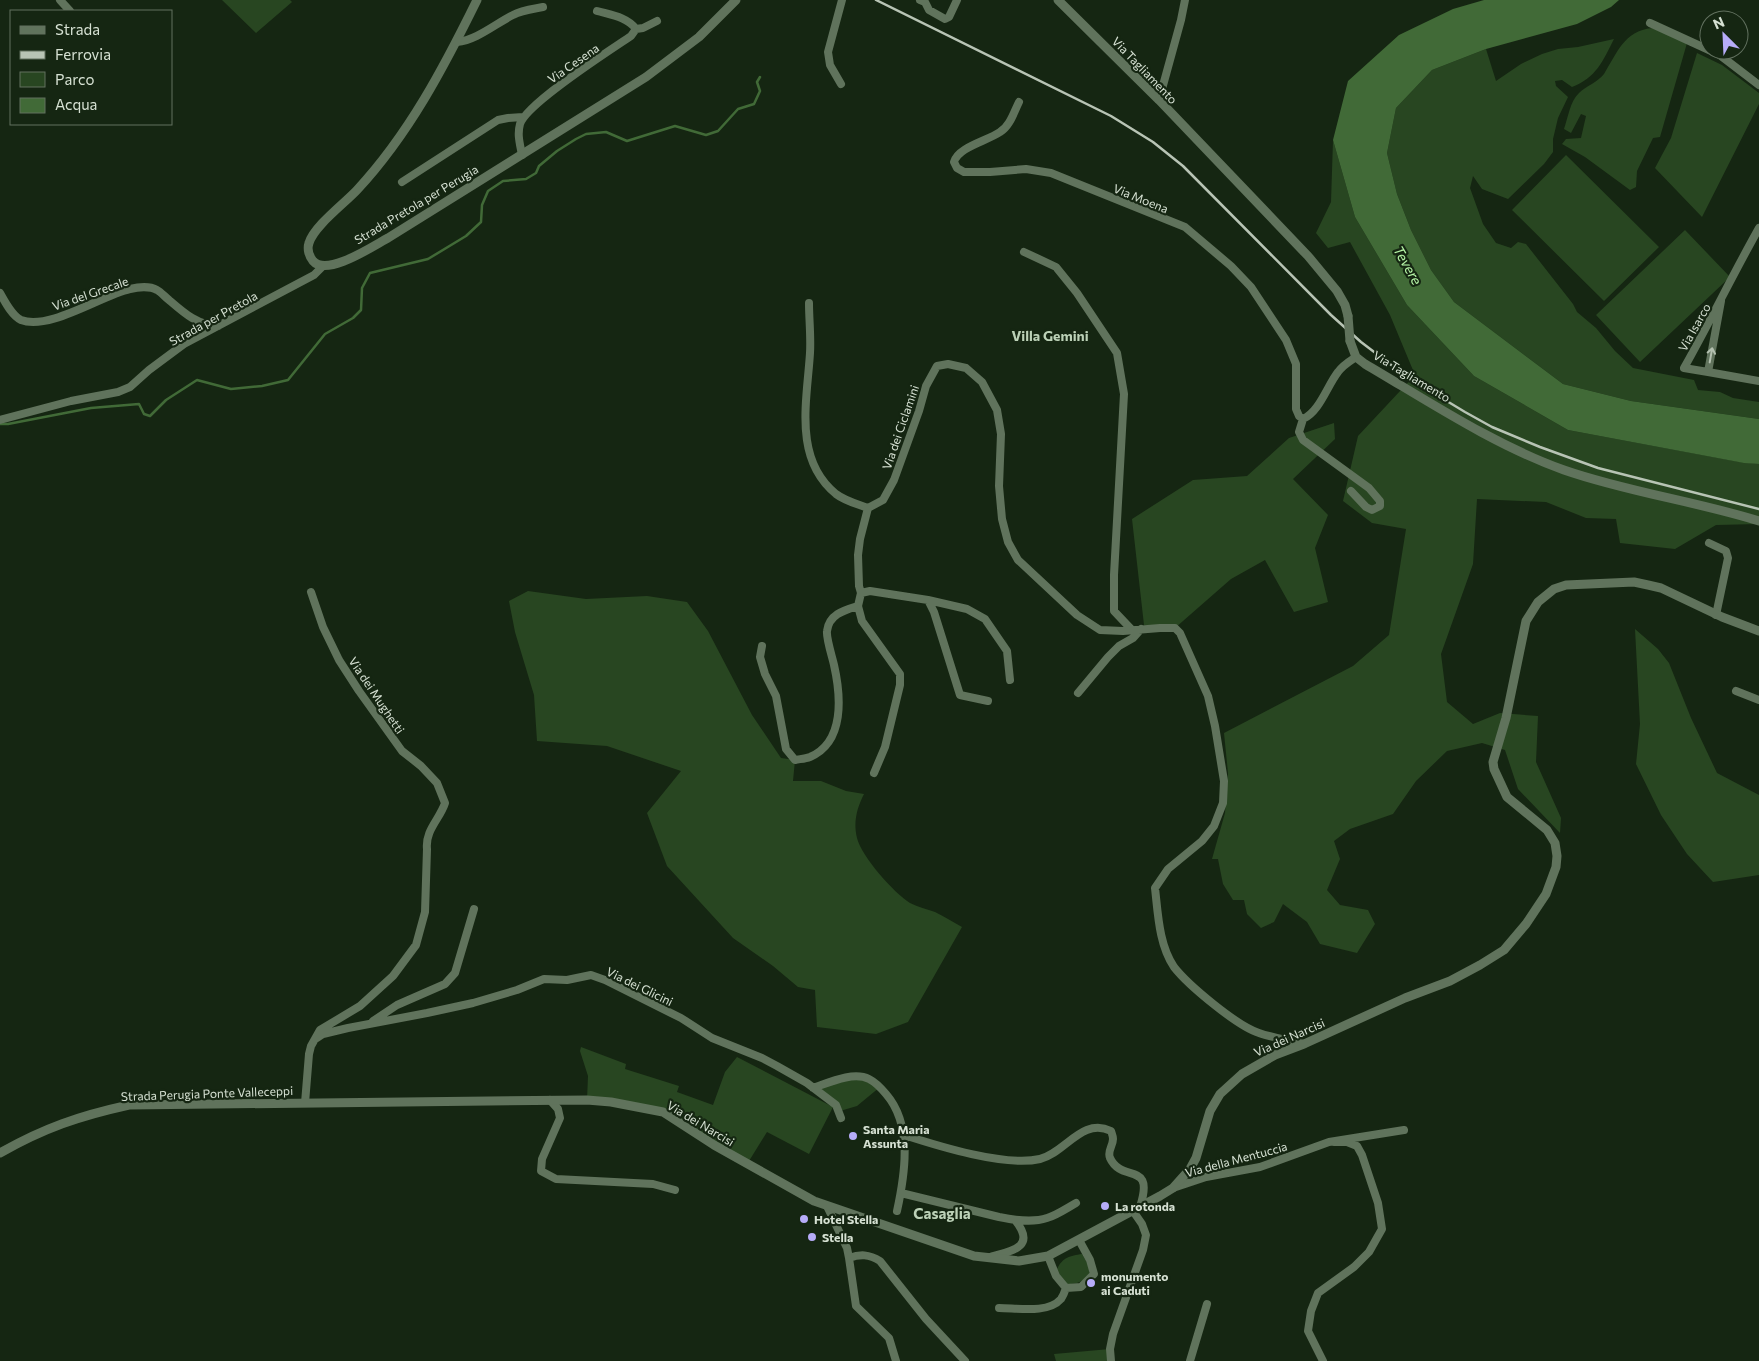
<svg xmlns="http://www.w3.org/2000/svg" width="1759" height="1361" font-family="Commissioner,sans-serif">
<rect width="100%" height="100%" fill="#152612"/>
<path fill="#284621" d="M222,0H290L292,2L256,33Z
M1652,28L1687,43L1660,137L1653,138L1637,171L1636,187L1630,190L1585,157L1562,144L1566,139L1581,138L1586,116L1581,114L1571,133L1564,129C1568,118 1570,101 1579,93C1586,86 1598,82 1604,74C1617,53 1624,31 1652,28Z
M1614,39C1603,61 1596,78 1572,87L1562,80L1555,81L1556,86L1568,97L1558,118L1553,139V152L1544,164L1508,199L1482,189L1473,176L1470,188L1483,224L1496,243L1511,248L1518,242L1526,244L1573,304L1577,312L1596,328L1615,351L1633,368L1694,380L1698,390L1720,392L1733,398L1759,402V419L1631,401L1563,384L1454,302L1431,270L1411,230L1397,194L1387,153L1396,108L1432,70L1486,49L1496,81L1521,64L1542,54L1558,49L1578,47Z
M1697,53L1722,65L1759,93V104L1702,217L1655,168L1671,138Z
M1333,140L1355,217L1407,305L1474,376L1568,430L1740,462L1759,464V524L1716,525L1675,549L1620,543L1616,519L1586,518L1546,502L1477,499L1473,564L1441,654L1447,702L1473,724L1500,713L1538,716L1536,762L1561,818L1560,833L1518,789L1505,750L1482,743L1447,751L1416,781L1393,814L1350,829L1334,841L1340,859L1327,890L1340,905L1368,910L1375,924L1357,953L1320,944L1307,922L1283,904L1274,922L1261,928L1247,914L1244,900H1233L1223,884L1218,859H1212L1225,813L1228,773L1224,733L1353,666L1389,635L1406,529L1372,523L1343,501L1358,436L1415,375L1390,315L1350,242L1328,248L1316,233L1331,202Z
M1566,155L1659,247L1604,301L1512,210Z
M1685,230L1730,277L1640,362L1596,315Z
M1334,423L1335,439L1293,479L1328,515L1315,548L1328,602L1294,612L1265,560L1231,579L1175,628L1144,625L1132,519L1193,480L1247,476L1289,438Z
M528,591L586,599L647,596L687,602L708,631L752,715L781,758L795,760L793,781H821L846,791L864,794C857,808 853,822 857,838C861,856 894,893 910,903C918,907 927,909 935,912C945,917 953,922 962,927L908,1022L876,1034L817,1027L815,990L798,987L773,966L733,938L667,866L647,813L681,771L607,746L537,741L534,695L515,632L509,601Z
M1635,629L1658,649L1669,663L1691,718L1717,773L1759,795V875L1713,882L1687,854L1661,815L1636,764L1640,724Z
M581,1047L626,1064L625,1069L679,1086L677,1092L713,1105L725,1072L737,1057L833,1107L809,1154L767,1132L749,1161L663,1112L587,1100L588,1076L580,1051Z
M868,1078L880,1087L857,1106L840,1111L813,1088L830,1082Z
M1082,1254L1088,1264L1090,1274C1082,1282 1078,1284 1067,1284L1061,1279L1057,1269C1063,1257 1070,1256 1082,1254Z
M1110,1349L1111,1361H1056L1054,1354Z"/>
<path fill="#416a37" d="M1484,0H1619L1611,7L1577,24L1486,49L1432,70L1396,108L1387,153L1397,194L1411,230L1431,270L1454,302L1563,384L1631,401L1759,419V464L1744,463L1568,430L1474,376L1407,305L1355,217L1333,140L1348,81L1399,35L1453,9Z"/>
<g fill="none" stroke-linecap="round" stroke-linejoin="round">
<path stroke="#416a37" stroke-width="2.5" d="M0,424H8L91,408L139,404L144,414L150,416L166,400L197,380L231,389L262,386L288,380L325,334L353,318L361,310L362,288L370,273L428,259L466,236L481,222L482,205L488,191L503,181L526,179L536,173L539,166L557,151L576,139L586,134L606,132L627,141L675,126L706,135L718,131L738,109L754,104L760,91L757,82L760,77"/>
<path stroke="#60735c" stroke-width="8" d="M60,0L70,11
M920,0L925,2L929,10L945,19L949,17L957,0
M597,11C611,15 627,17 636,29
M1650,23L1709,50
M457,42C477,40 495,24 513,15C522,10 533,9 543,7
M1709,50L1721,56L1759,85
M841,84L830,65L828,52L842,0
M1159,100L1181,20L1185,0
M1019,102C1014,112 1010,126 1000,132C987,141 958,147 954,162L957,168L964,172H990L1026,169L1051,173L1185,227L1231,266L1251,287L1286,340L1296,364V409L1299,416L1303,419C1320,411 1327,386 1338,372C1343,365 1350,361 1356,357
M522,155C520,144 517,135 520,124C527,103 609,51 631,36L636,29L643,28L657,21
M402,182L498,120L508,118L523,117
M1024,252L1056,267L1077,293L1117,353L1124,394L1114,575V611L1132,630
M0,293C5,302 12,316 21,320C49,331 102,295 130,289C138,287 150,286 157,290C161,292 165,297 169,300C184,313 197,325 218,326
M1721,301L1708,372L1684,368C1710,322 1733,274 1759,228
M809,303C809,319 811,336 810,353C807,401 793,459 836,494C845,501 857,504 868,508L883,500L894,480L919,411L926,386L937,366L948,364L966,368L982,382L997,410L1001,434L999,486L1002,519L1008,542L1018,560L1077,615L1100,630L1123,631L1160,628H1175L1180,633L1208,696L1215,726L1224,781L1223,803L1214,826L1202,841L1168,869L1155,888C1158,914 1159,945 1174,967C1188,985 1237,1026 1259,1033C1273,1038 1289,1040 1304,1044
M1708,372L1759,381
M1303,419L1299,432L1303,440L1369,488L1380,501V506L1372,510L1366,507L1351,491
M0,420L71,401L118,392L130,387L149,370L184,344L314,275L323,266
M868,508L860,539L858,555L859,586L861,593L858,606L862,621L900,674V685L885,747L874,773
M1709,543L1726,551L1728,558L1716,615
M861,593L870,591L928,600L934,612L960,695L988,701
M928,600L967,609L985,619L1007,651L1010,680
M762,646L760,657L765,674L776,696L786,749L795,760C799,759 805,759 810,757C845,742 841,696 834,665C832,656 826,638 827,631C829,614 845,610 858,606
M1736,691L1759,700
M1078,693L1108,657L1119,646L1133,638L1141,629
M373,1021L397,1005L445,984L455,973L474,909
M317,1038L323,1034L348,1028L427,1013L473,1003L517,990L544,979L567,980L591,975L605,980L681,1018L712,1038L762,1058L777,1066L807,1083L836,1105L841,1118
M813,1088C828,1083 853,1071 869,1079C875,1082 881,1088 886,1094C913,1125 905,1174 897,1211
M550,1100L558,1109L560,1118L542,1159L541,1171L556,1179L653,1184L675,1190
M305,1103L309,1054L311,1046L320,1030L360,1006L393,976L416,945L425,912L427,849C425,830 440,819 445,803L437,783L421,766L402,751L359,691L339,660L323,627L311,592
M904,1135C938,1146 1005,1167 1040,1159C1065,1153 1082,1117 1111,1131C1112,1134 1113,1136 1113,1139C1113,1146 1107,1151 1110,1158C1122,1184 1155,1160 1140,1207
M1173,1188L1206,1177L1260,1167L1329,1142L1404,1130
M901,1193L999,1217C1014,1220 1032,1223 1047,1218C1057,1215 1067,1208 1076,1203
M827,1206L847,1248L849,1258C860,1254 869,1254 880,1261L926,1319L965,1361
M1048,1256L1056,1276L1066,1288L1081,1287L1094,1274L1090,1260L1079,1240
M990,1257C1012,1251 1037,1247 1015,1220
M849,1258L856,1306L889,1338L896,1361
M999,1308C1017,1308 1048,1314 1061,1299C1063,1296 1065,1291 1066,1288
M1111,1361L1110,1349L1113,1334L1143,1250L1146,1235L1142,1224L1133,1211
M1190,1361L1207,1304
M1323,1361L1308,1331L1311,1311L1318,1293L1354,1267L1369,1252L1382,1229L1378,1203L1362,1155L1357,1146L1347,1142H1334"/>
<path stroke="#60735c" stroke-width="9" d="M477,0C444,67 409,134 357,190C345,203 314,226 309,243C307,249 309,256 313,261C327,277 373,246 388,238L646,77L699,37L736,0
M1058,0L1159,100L1308,256L1337,291L1345,305L1348,316
M1350,341L1356,357L1365,364C1428,401 1494,445 1564,470C1627,492 1695,501 1759,521
M0,1153C44,1128 79,1116 129,1105L587,1100L611,1102L663,1112L714,1145L814,1201L974,1256L1019,1261L1048,1256L1160,1196L1173,1188L1190,1169L1196,1158L1210,1111L1220,1094L1242,1074L1275,1055L1304,1044L1405,998L1450,981L1480,965L1504,950L1526,924L1546,894L1556,867L1557,856L1555,843L1547,830L1507,797L1494,769L1493,762L1506,718L1526,621L1538,602L1554,589L1566,585L1634,582L1648,585L1661,588L1722,617L1759,631"/>
<path stroke="#b8c4b5" stroke-width="2.5" d="M876,0L1111,116L1153,142L1183,166L1331,315L1361,342L1407,377L1465,412L1492,427L1540,447L1598,468L1759,509"/>
<path stroke="#60735c" stroke-width="9" d="M1348,316L1350,341"/>
</g>
<defs><path id="oneway-shaft" d="M-6 0H5M1.5-3L5.5 0L1.5 3" fill="none" stroke-width="1.6" stroke-linecap="round" stroke-linejoin="round" transform="scale(1.25)"/></defs>
<use stroke="#b3c0af" href="#oneway-shaft" transform="translate(1711 355) rotate(-80)"/>
<g fill="#b6acf8" stroke="#152612" stroke-width="2">
<circle cx="853" cy="1136" r="5"/>
<circle cx="1105" cy="1206" r="5"/>
<circle cx="804" cy="1219" r="5"/>
<circle cx="812" cy="1237" r="5"/>
<circle cx="1091" cy="1283" r="5"/>
</g>
<g text-anchor="middle" dominant-baseline="central" stroke-width="4.5" stroke-linejoin="round" paint-order="stroke">
<g font-size="12" fill="#d6e1d3" stroke="#152612">
<text transform="translate(573 63) rotate(-35)">Via Cesena</text>
<text transform="translate(1145 70) rotate(46)">Via Tagliamento</text>
<text transform="translate(1141 198) rotate(22)">Via Moena</text>
<text transform="translate(416 204) rotate(-31)">Strada Pretola per Perugia</text>
<text transform="translate(90 293) rotate(-19)">Via del Grecale</text>
<text transform="translate(213 318) rotate(-29)">Strada per Pretola</text>
<text transform="translate(1694 327) rotate(-61)">Via Isarco</text>
<text transform="translate(1412 376) rotate(31)">Via Tagliamento</text>
<text transform="translate(900 427) rotate(-71)">Via dei Ciclamini</text>
<text transform="translate(377 695) rotate(56)">Via dei Mughetti</text>
<text transform="translate(640 986) rotate(26)">Via dei Glicini</text>
<text transform="translate(1289 1037) rotate(-24)">Via dei Narcisi</text>
<text transform="translate(207 1093) rotate(-2)">Strada Perugia Ponte Valleceppi</text>
<text transform="translate(701 1123) rotate(31)">Via dei Narcisi</text>
<text transform="translate(1236 1159) rotate(-15)">Via della Mentuccia</text>
</g>
<g font-size="12" font-weight="bold" fill="#d6e1d3" stroke="#152612" text-anchor="start">
<text x="863" y="1129">Santa Maria<tspan x="863" dy="14">Assunta</tspan></text>
<text x="1115" y="1206">La rotonda</text>
<text x="814" y="1219">Hotel Stella</text>
<text x="822" y="1237">Stella</text>
<text x="1101" y="1276">monumento<tspan x="1101" dy="14">ai Caduti</tspan></text>
</g>
<g font-size="14" font-style="italic" fill="#b7f6a8" stroke="#152612">
<text transform="translate(1408 265) rotate(60)">Tevere</text>
</g>
<g font-size="14" font-weight="bold" fill="#bcd1b7" stroke="#152612">
<text x="1050" y="335">Villa Gemini</text>
</g>
<g font-size="15" font-weight="bold" fill="#bcd1b7" stroke="#152612">
<text x="942" y="1213">Casaglia</text>
</g>
</g>
<rect x="10" y="10" width="162" height="115" fill="#152612" stroke="#62715f"/>
<rect x="20" y="26" width="25" height="8" fill="#60735c" stroke="#62715f"/>
<text x="55" y="35" font-size="15" fill="#d6e1d3">Strada</text>
<rect x="20" y="51" width="25" height="8" fill="#b8c4b5" stroke="#62715f"/>
<text x="55" y="60" font-size="15" fill="#d6e1d3">Ferrovia</text>
<rect x="20" y="72" width="25" height="15" fill="#284621" stroke="#62715f"/>
<text x="55" y="85" font-size="15" fill="#d6e1d3">Parco</text>
<rect x="20" y="98" width="25" height="15" fill="#416a37" stroke="#62715f"/>
<text x="55" y="110" font-size="15" fill="#d6e1d3">Acqua</text>
<g transform="translate(1724 35) rotate(336)"><circle r="24" fill="#152612" stroke="#62715f"/>
<path d="M0-4L9 19L0 12L-9 19Z" fill="#b6acf8"/>
<text y="-8" font-size="14" font-weight="bold" text-anchor="middle" fill="#d6e1d3">N</text>
</g>
</svg>
